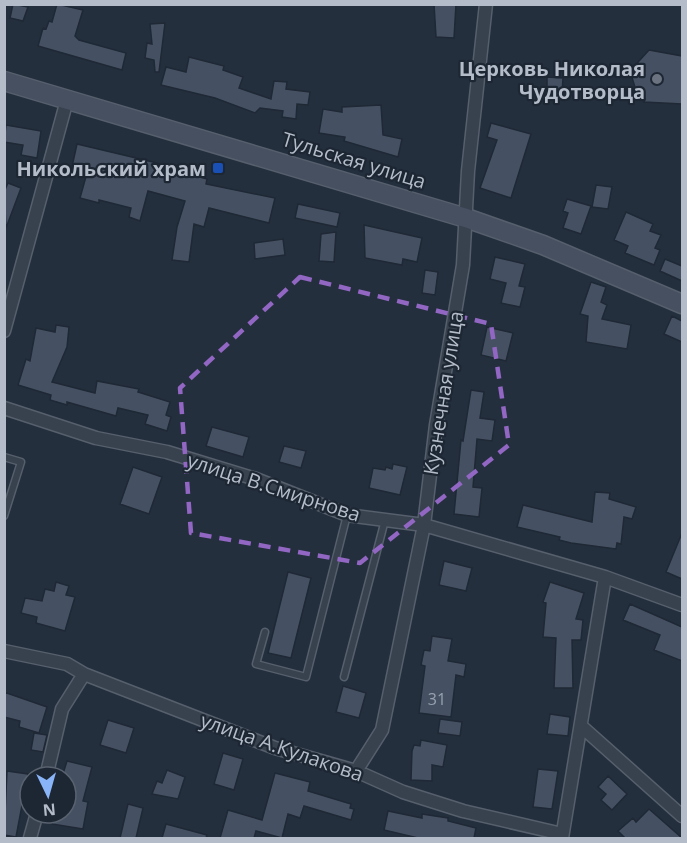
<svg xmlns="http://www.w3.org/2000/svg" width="687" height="843" font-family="'Open Sans',sans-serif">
<rect width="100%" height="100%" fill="#242f3e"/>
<path fill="#455162" stroke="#1f2835" stroke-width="1.5" d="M13,4L28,7L23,21L10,18Z
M57,4L83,10L75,36L79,40L126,53L122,70L38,46L43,28L46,29L49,21L52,22Z
M434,4H456L454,38L436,37Z
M165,23L159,72H155L154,60L145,58L147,43L152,44L150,24Z
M649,50L682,56V104L644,102L645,99L638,97L630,71Z
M189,57L224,66L223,70L243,77L239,88L271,99L274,81L287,82L286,89L310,92L308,105L297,104L296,119L282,117L283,111L260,108L255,113L215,98L161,85L166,67L186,72Z
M547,77L563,78L562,93H547Z
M381,105L383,135L402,139L398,157L344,141L345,137L319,133L323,109L342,112V107Z
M491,123L531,134L511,198L480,188L497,140L487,137Z
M6,125L41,131L37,158L21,155L23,145L4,142Z
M77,144L153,162L207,179L206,184L275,198L269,223L209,208L204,227L194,224L189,262L172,260L177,227L185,201L148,191L140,221L129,217L131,208L99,200V203L80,198L87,173L71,171Z
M8,183L21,188L6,228L4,192Z
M596,185L612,187L608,209L592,207Z
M567,199L591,206L581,234L563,228L568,213L563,211Z
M298,204L340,213L337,227L295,218Z
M626,212L653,224L650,231L661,235L655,248L660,250L654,265L625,253L628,246L614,240Z
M364,225L422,238L417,262L403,259L402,265L365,258Z
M336,232L334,262L319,261L321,234Z
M283,239L285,255L255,259L254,243Z
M495,257L525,264L519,286L525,287L520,307L501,303L506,283L490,279Z
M665,259L682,266V281L660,271Z
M425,270L438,272L435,295L422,293Z
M591,282L606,287L601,302L607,305L602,319L631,325L627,349L586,342L588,316L580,314Z
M672,316L682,321V342L664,334Z
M56,325L69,327L67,347L52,382L95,393L97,381L139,389L138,392L170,402L166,415L171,417L167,431L145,424L148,415L118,408L116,416L67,402V405L50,400L51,395L18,385L26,359L30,361L36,328L55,332Z
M487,327L513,333L506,361L481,355Z
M471,390L484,392L480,418L495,420L492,441L477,439L473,487L482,488L479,517L454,514L461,440L463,441Z
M212,427L249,437L243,457L206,446Z
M284,446L306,451L301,468L279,462Z
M393,464L407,467L400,495L369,488L373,468L385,470L386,467L392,469Z
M133,467L162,477L149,514L120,504Z
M595,492L610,493L609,499L636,507L632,519L624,517L621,544L617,543L616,549L571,543L559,540L560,537L517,527L523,505L592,522Z
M682,533V579L666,572Z
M444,561L472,568L466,591L439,585Z
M288,572L311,578L291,658L268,653Z
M56,582L69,586L66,595L75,597L65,631L36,623L37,617L21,613L25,598L42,601L45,589L54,591Z
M550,582L584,593L576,619L583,620L581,640H572L573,688H554L556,638L543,637L546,603L543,602Z
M630,604L682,627V661L654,650L660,635L623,620Z
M432,636L452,639L448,661L466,664L464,677L456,675L451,717L419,713L425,666L421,665L424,650L430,651Z
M343,686L366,693L359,718L336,712Z
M4,692L47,707L39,733L19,727L20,721L4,717Z
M550,714L570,717L568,736L547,734Z
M440,719L462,722L460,736L438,733Z
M108,720L134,728L126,753L100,745Z
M34,733L47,735L43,752L31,750Z
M421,740L447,745L443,767L432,765V781L411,780L412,751L414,745L420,746Z
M223,753L243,759L234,790L214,784Z
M67,761L92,767L83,801L88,802L83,829L52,824L54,813H66V777H62Z
M538,769L558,771L552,809L533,807Z
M167,770L185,777L178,799L152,794L157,781L162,783Z
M7,771L28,774L16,837L4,835Z
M275,773L310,782L308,791L351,804L350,808L354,809L351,820L304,806L300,818L288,814L282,838L256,831L254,838H220L228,810L262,820Z
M608,776L627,794L612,810L601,800L606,794L598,787Z
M128,804L143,808L136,838H120Z
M649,809L682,838H625L618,831L633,818L636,822Z
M388,811L422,818V814L448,818V821L476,828L474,838H418L384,830Z
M166,824L207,835L206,838H162Z"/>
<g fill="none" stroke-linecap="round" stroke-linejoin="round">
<defs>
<path id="service" d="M4,457L21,462L4,516
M265,632L256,664L306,677L347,515
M344,677L385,520"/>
<path id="minor" d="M4,331L67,100
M4,408L96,438L167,452L256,479L347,515L424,525L605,577L682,605
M4,651L67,664L84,674L275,748L356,771L403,792L463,811L562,834
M581,726L682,816
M356,771L382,730L424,525L436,425L463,265L468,171L486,4
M46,777L62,709L84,674
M30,838L37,813
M562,838L605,577"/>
<path id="secondary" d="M4,81L466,218L543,245L682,304"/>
</defs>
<use href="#service" stroke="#565f6c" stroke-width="9"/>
<use href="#minor" stroke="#565f6c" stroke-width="15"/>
<use href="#secondary" stroke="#565f6c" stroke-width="21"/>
<use href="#service" stroke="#38414e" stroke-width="6"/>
<use href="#minor" stroke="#38414e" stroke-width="12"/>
<use href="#secondary" stroke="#465061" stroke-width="18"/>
</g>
<path fill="none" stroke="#9266c3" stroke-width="4.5" stroke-dasharray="12 8" stroke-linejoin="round" d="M300,277L491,324L509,445L360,563L191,533L180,388Z"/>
<circle fill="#6b7280" stroke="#1d2633" stroke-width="2" cx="657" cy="79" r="6"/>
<rect fill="#1a4fb4" stroke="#1d2633" stroke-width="2" x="212" y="162" width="12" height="12" rx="3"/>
<g text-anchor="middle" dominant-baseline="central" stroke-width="4.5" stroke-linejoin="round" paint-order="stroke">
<g font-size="16" fill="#98a1af">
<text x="437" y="699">31</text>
</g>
<g font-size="20" font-weight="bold" fill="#b4bcc9" stroke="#1d2633" text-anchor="end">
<text x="645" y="68">Церковь Николая<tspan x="645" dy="23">Чудотворца</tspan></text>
<text x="206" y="168">Никольский храм</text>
</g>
<g font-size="20" fill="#b4bcc9" stroke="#1d2633">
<text transform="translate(354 160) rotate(17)">Тульская улица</text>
<text transform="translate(443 393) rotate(-81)">Кузнечная улица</text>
<text transform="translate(274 487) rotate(18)">улица В.Смирнова</text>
<text transform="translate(282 747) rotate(19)">улица А.Кулакова</text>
</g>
</g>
<rect width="687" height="843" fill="none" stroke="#b4bcc9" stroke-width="12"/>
<g transform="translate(48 795) rotate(175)"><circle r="28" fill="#1d2633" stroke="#59626f" stroke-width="1.5"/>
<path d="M0-4.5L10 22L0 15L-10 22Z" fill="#8ab4f8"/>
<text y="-9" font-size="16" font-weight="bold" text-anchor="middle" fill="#b4bcc9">N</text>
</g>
</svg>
